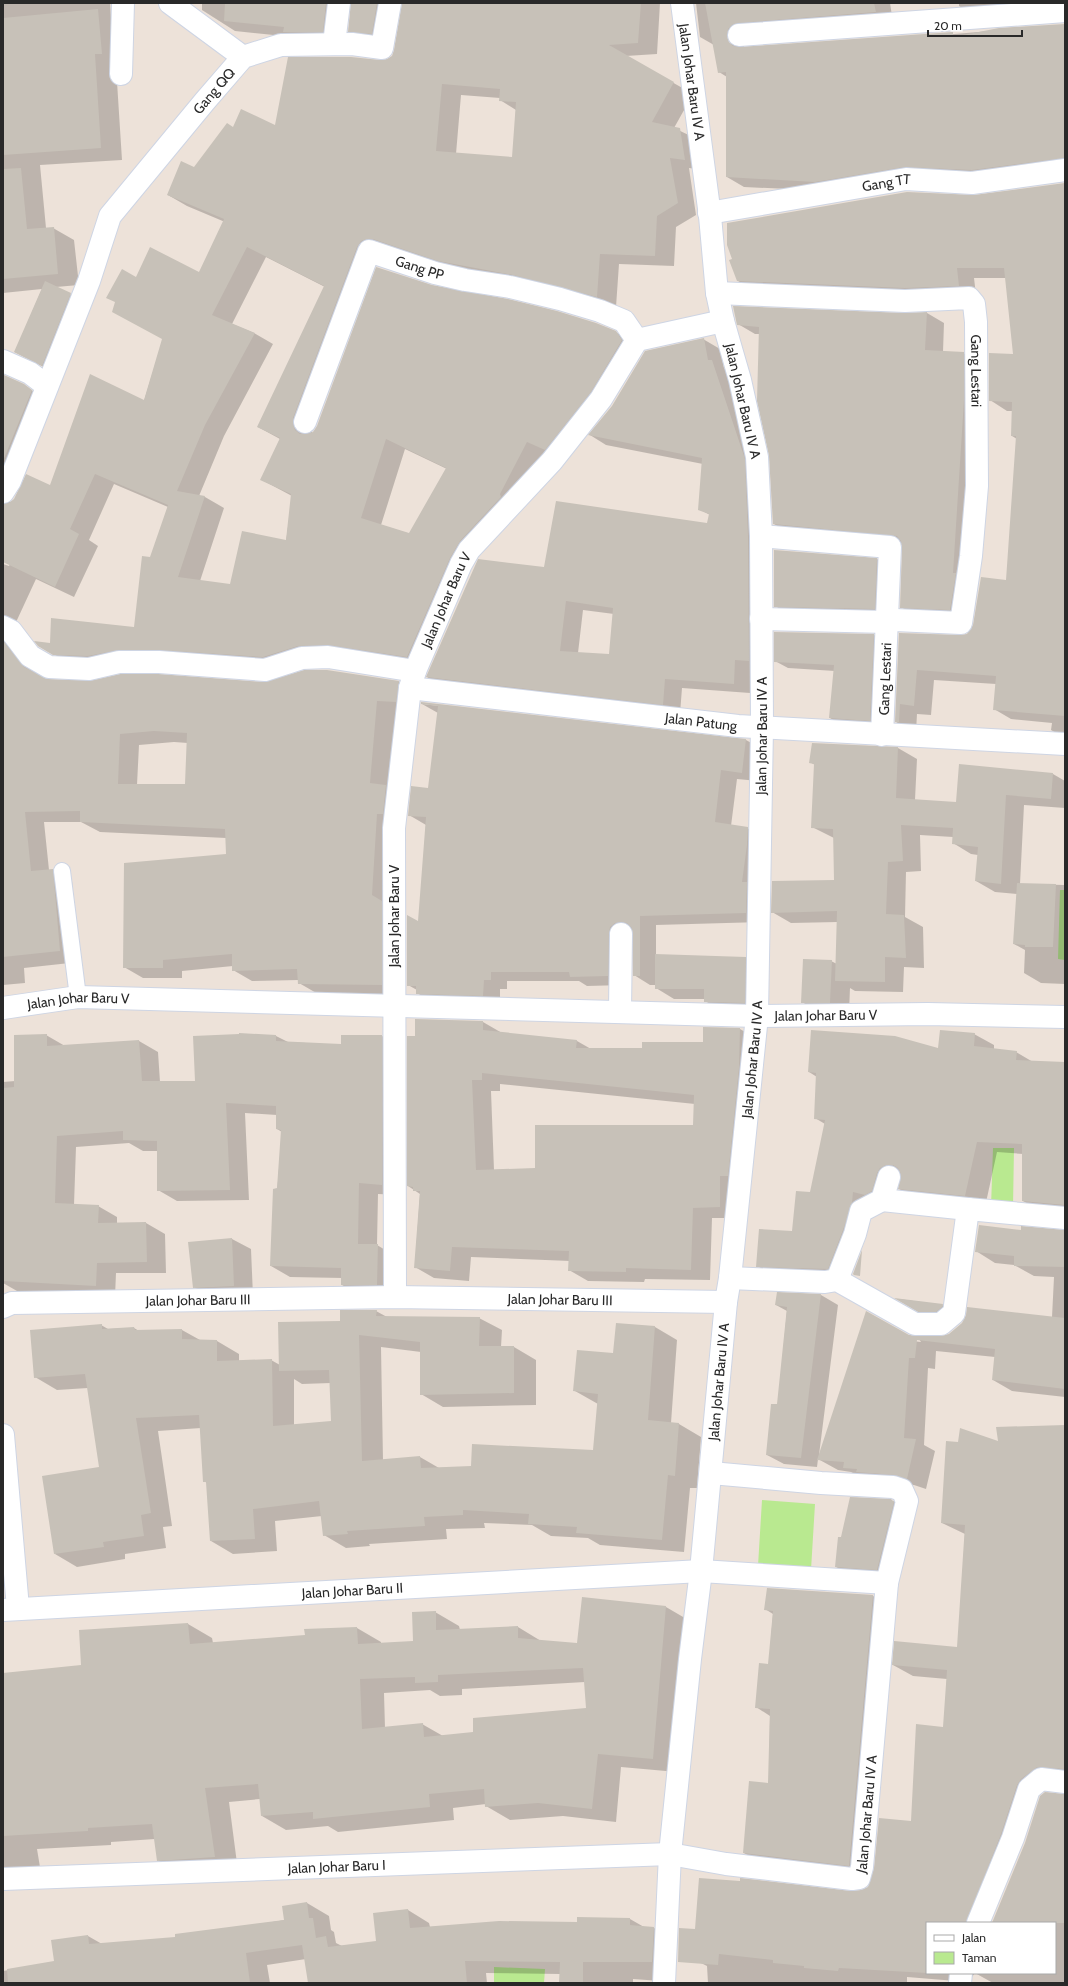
<svg xmlns="http://www.w3.org/2000/svg" width="1068" height="1986" font-family="Cabin,sans-serif">
<rect width="100%" height="100%" fill="#ede2d9"/>
<path fill="#b9e990" d="M1060,890H1065V960L1058,959Z
M993,1148H1014L1013,1207H991Z
M762,1500L815,1504L811,1570L758,1566Z
M494,1967L545,1969L544,1983H494Z"/>
<path fill="#0003" fill-rule="evenodd" d="M3,3H110L111,18L118,22L116,66L122,160L40,165L46,228H53L74,240L79,285L56,287L89,304L61,376L15,352L42,289L3,293Z
M202,3H660L657,54L626,56L693,94L674,128L699,140L704,170L689,168L696,215L676,227L674,266L619,264L616,307L380,252L312,429V435L432,286L615,332L635,343L479,552L469,569L427,667L73,665L39,646L135,628L151,558L168,507L114,484L89,540L98,546L74,597L36,579L11,633L22,653L41,677L48,680L264,683L399,682L418,693L415,713L396,711L389,787L401,996L318,994L299,983V980L252,981L233,970V966L182,971V978H143L124,967L227,855L226,838L100,832L81,822H44L49,870H53L72,881L79,962L24,968L25,983L3,985V564L9,566L32,518H3V376L43,396L10,502L51,487L144,401L163,339L137,278L200,273L225,222L187,206L168,195L234,128L275,126L380,61L387,60L393,56L395,50L403,3L368,42L349,31L351,4L348,7L342,42L235,31L202,10ZM461,95L500,98V100L516,110L513,159L456,154ZM266,257L325,287L258,427L280,439L262,480L292,496L286,542L230,585L200,581L224,508L205,497L199,496L224,436L273,344L254,333L232,324ZM405,449L447,469L410,534L381,525ZM174,742L188,743L186,785H137L139,745Z
M696,3H890L893,22L745,39L744,47L881,40L1065,25V169L833,191L744,187L727,177V77L719,72L714,45L700,37ZM727,36L732,47L727,41Z
M959,3H1058L976,16L959,6Z
M1065,184V738L1051,730L1052,723L1011,719L994,709L996,684L934,680L931,715L917,714L916,732H913L896,722L900,634L961,636L967,635L1007,581L1017,439L1012,436V411H1007L990,400L1014,355L1006,278H974L976,295L755,291L738,281L974,196Z
M927,313L944,323L943,352L963,353L980,362L967,619L918,617L901,607L903,545L791,534L774,524L770,456L760,334H755L738,324Z
M703,339L720,349L724,368L728,371L761,470L750,693L682,688L680,714L444,687L427,677L545,568L708,524L710,515L699,509L703,464L606,445L590,435ZM583,610L614,614L610,655L578,653Z
M877,559L895,570L893,619L794,617L775,606Z
M874,635L886,642L882,727L842,725L830,718L835,671L788,668L775,661Z
M422,704L746,740L762,749L758,781L737,779L731,826L747,828L764,838L762,922L656,925V955L745,958L764,969L763,1013L724,1012L705,1001V999H674L656,988V985H650L634,975L633,931L627,937L624,985L587,986L579,981H507V989H500V1005L433,1003L417,993V990L408,985L419,923L426,825L409,815L429,789L438,713Z
M813,744L898,748L917,759L915,800L956,803L1053,774L1065,781V808L1024,805L1020,884L1065,885V984L1041,983L1024,973L1025,950L1014,944L1017,894L995,892L976,881L978,855L971,854L953,843V837L920,835L921,871L906,872L905,917L923,927L924,968L904,967L903,992L855,991L850,988L849,1013H820L802,1002L831,961L837,964L838,922L791,923L772,912L835,881L834,838L812,827L815,765L810,762Z
M483,1022L502,1033L577,1041L591,1049H643L704,1043V1028L740,1029L759,1040L739,1218H712L710,1280L645,1279L644,1282L588,1281L569,1270L570,1261L471,1257L469,1281L434,1278L415,1267L420,1194L408,1186L416,1037ZM500,1084L695,1104L694,1126L536,1169L494,1170L491,1091H500Z
M240,1034L276,1036L288,1042L342,1045L382,1036L401,1047V1195L378,1194L377,1245L397,1257L396,1295L361,1296L342,1285V1278L290,1277L271,1266L282,1132L277,1129V1115L245,1113L249,1200L177,1201L158,1190V1151H143L129,1143L76,1147L74,1205L98,1206L117,1217V1224L146,1223L165,1234L166,1273H116L115,1297L17,1291L3,1283V1082L15,1081L46,1035L65,1046L139,1041L158,1052L160,1082H196Z
M974,1034L994,1045V1049L1016,1052L1033,1062L1065,1063V1214L1042,1212L1023,1201V1154L997,1152L985,1207L919,1200L899,1189L902,1176L896,1184L872,1203L847,1279L777,1277L757,1266L793,1232L811,1193L825,1124L815,1118L817,1077L809,1072L939,1050Z
M1022,1231H1065V1397L1012,1391L993,1380L995,1357L936,1351L935,1369L928,1368L924,1445L935,1451L926,1489L914,1485L877,1483L864,1479L851,1472L838,1470L818,1459L817,1467L784,1464L767,1455L778,1405L787,1311L776,1305L778,1294L821,1295L838,1305L819,1455L908,1336L941,1338L1052,1317L1054,1277L1034,1276L1014,1265L995,1263L976,1251ZM919,1339L921,1342L912,1341Z
M232,1239L251,1249L253,1296L213,1298L194,1287L189,1243Z
M899,1299L942,1305L961,1315L938,1322Z
M376,1311L387,1317L479,1318L502,1330L501,1347H514L536,1360V1405L443,1407L421,1394V1352L381,1347L383,1460L420,1457L439,1468L472,1467L594,1451L598,1404L575,1391L614,1355L617,1324L655,1327L677,1340L671,1423L679,1424L701,1437L697,1488H690L684,1552L600,1545L588,1538L551,1536L532,1525L484,1523L485,1528L446,1529L447,1539L369,1544L370,1546L346,1548L324,1535L322,1516L275,1521L277,1551L233,1554L211,1541L207,1483L204,1481L201,1428L158,1431L172,1526L163,1527L166,1548L125,1554V1559L77,1567L55,1554L100,1468L88,1388L57,1390L35,1377L101,1325L108,1329L134,1328L139,1331L182,1330L200,1340L217,1341L239,1354V1361L271,1360L280,1365L341,1322ZM294,1379L302,1384L331,1383L332,1422L294,1425Z
M1065,1426V1778L1040,1790L988,1923H927V1973H975L968,1982L907,1977V1983H708L707,1966L701,1963L697,1912L861,1891L868,1888L912,1822L944,1728L947,1679L913,1676L893,1665L958,1648L965,1534L942,1523L999,1443Z
M893,1501L911,1512L896,1580L855,1577L836,1567L841,1538Z
M768,1589L873,1596L893,1607L869,1877L764,1865L744,1853L769,1784L770,1716L756,1707L769,1665L773,1614L765,1609Z
M666,1607L690,1621L677,1772L621,1767L616,1822L563,1816L510,1820L486,1806V1804L453,1808L454,1820L338,1832L328,1826L286,1830L262,1816L260,1799L229,1802L238,1871L182,1874L158,1860L155,1839L111,1842V1845L37,1849L42,1879L3,1880V1674L82,1666L80,1631L188,1624L212,1638L213,1643L306,1636L305,1630L357,1628L381,1642V1644L414,1642L435,1612L459,1626L460,1630L518,1627L541,1641L578,1644ZM585,1682L587,1709L474,1733L443,1736L422,1724L385,1728L384,1693L430,1690L440,1696L462,1695V1689Z
M1065,1794V1983H993L975,1973H1055V1923H993Z
M307,1903L329,1916L331,1930L334,1932L336,1943L342,1946L378,1942L408,1910L429,1923L430,1927L578,1923L630,1919L644,1927L654,1928L676,1940L674,1982L633,1979V1983H560V1974L486,1973L487,1983H309L306,1959L267,1965L270,1983H3V1971L55,1962L88,1936L102,1944L176,1938L285,1920Z"/>
<path fill="#c7c1b8" fill-rule="evenodd" d="M225,3H326L323,32H283L284,27L224,21Z
M351,3H377L372,34L348,32Z
M402,3H641L638,43L609,45L674,82L652,122L680,128L685,160L670,158L678,203L657,216L655,256L600,254L597,297L513,275L438,261L373,239H367L361,241L357,247L293,418V424L295,430L300,434H307L313,432L317,426L376,267L432,285L508,299L557,311L596,323L616,331L622,340L591,392L545,450L527,442L500,494L501,497L460,541L450,558L407,657L328,645L298,646L263,657L159,650H119L88,656L53,655L38,646L34,641L50,643L51,618L134,627L142,556L150,557L168,505L95,474L70,529L79,534L55,587L3,562V504L9,503L14,499L26,474L50,485L90,374L144,400L162,339L112,312L115,302L106,298L122,269L136,277L150,247L199,272L224,219L167,195L181,161L194,167L227,123L233,127L241,109L275,125L288,57H351L380,60L387,59L392,56L394,50ZM442,84L500,89L499,101L516,102L512,157L436,151ZM247,247L324,286L257,427L280,438L260,480L291,494L286,540L242,531L230,584L178,577L205,496L177,491L205,425L255,333L212,315ZM386,439L446,468L409,533L361,518Z
M705,3H874L876,12L738,23L732,25L728,29L727,36L729,42L733,46L740,47L953,32V37L999,28L1065,24V158L972,170L904,167L815,182L726,177V72L718,73Z
M98,9L102,54H95L101,148L3,155V18Z
M21,168L27,229L54,227L58,274L3,279V169Z
M1065,183V716L993,710L996,676L917,670L914,706L900,704L899,722H895L899,633L960,635L967,634L973,625L981,577L1006,580L1016,436H1011L1012,402L989,401V353L1013,354L1004,268H957L959,286L905,288L737,281L729,260L732,259L727,245V223L907,192L974,195Z
M45,281L71,293L42,366L14,352Z
M733,306L904,313L927,312L925,350L964,352V400L953,573H956L950,610L900,608L902,548L901,541L897,536L773,524L769,456L757,401L759,327L737,325Z
M704,338L708,360H712L745,459L748,536L749,661L735,660L734,684L665,679L663,705L426,677L478,559L544,567L556,501L707,523L709,514L698,510L702,458L588,435L612,406L645,351ZM566,601L613,608L609,654L560,651Z
M4,375L24,384L32,390L3,461Z
M774,550L877,558L875,609L774,607Z
M774,632L874,634L870,721L829,718L834,665L774,662Z
M3,641L24,667L48,679L89,681L120,674H159L264,682L304,670H327L399,681L396,702L377,701L370,783L386,785L383,814H377L372,895L382,901V985L298,984L297,969L232,971V954L163,960V968H123L124,863L226,854L225,829L80,822V811L25,812L31,871L53,869L60,951L3,957ZM154,731L187,733L185,784H118L120,734Z
M421,702L746,739L742,773L721,770L715,822L748,827L747,845L742,882H747L746,913L640,916V976H633L632,928L627,923L621,922L615,923L610,927L609,933L608,976L570,977L569,972H491V980H484L483,996L416,994V986H407V915L418,921L426,817L408,816L411,786L428,788L438,706L421,704Z
M812,743L898,747L896,798L956,802L959,764L1053,773L1051,799L1006,795L1001,884L975,881L978,847L952,844L953,828L901,825L903,861L888,862L886,914L904,915L906,958L885,957V982L835,981L837,911L771,913L772,881L834,880L833,829L811,828L814,764L809,763Z
M1017,883L1056,884L1053,947H1025V945L1013,944Z
M655,954L746,957L745,1003L704,1002V989H655Z
M803,959L832,960L830,1003H801Z
M415,1019L483,1021V1030L577,1040L576,1048H642V1042H703V1027L740,1028L739,1068L728,1176H720V1207L693,1208L691,1270L626,1268V1272L568,1271L569,1251L452,1247L450,1271L414,1268L420,1191H413V1187L407,1186V1036H415ZM482,1073L694,1095L693,1125H535V1168L476,1170L472,1080H482Z
M811,1030L895,1036L938,1048L940,1030L975,1033L974,1046L1017,1051L1016,1060L1065,1062V1205L1022,1201V1144L977,1142L965,1196L898,1189L901,1174L898,1168L893,1165H886L880,1168L877,1173L872,1191L865,1195L853,1192L852,1203L843,1230L828,1269L756,1267L759,1229L792,1231L796,1191L810,1192L825,1120L814,1119L816,1073L808,1072Z
M239,1033L276,1035V1041L341,1044V1035H382V1185L359,1183L358,1244H378L377,1285H341V1268L270,1266L273,1189L277,1188L281,1130L276,1129V1106L226,1103L230,1190L157,1191V1141L123,1140V1131L57,1136L55,1203L99,1205L98,1223L146,1222L147,1262L97,1263L96,1286L3,1281V1088L14,1087V1035L47,1034V1046L139,1040L142,1081H195L193,1036L239,1034Z
M979,1225L1021,1230V1226L1065,1230V1267L1014,1266V1256L975,1252Z
M232,1238L234,1286L193,1288L188,1242Z
M862,1250L860,1276L854,1275L853,1274Z
M777,1292L821,1294L801,1458L766,1455L771,1404H777L787,1307L775,1305Z
M894,1298L943,1304L942,1307L936,1312H918Z
M967,1307L1065,1318V1389L992,1380L995,1349L917,1340L915,1358H909L904,1438L916,1439L907,1479L894,1475L856,1472L857,1469L843,1468L844,1462L817,1460L866,1311L909,1335L941,1336L949,1334L962,1323L966,1315Z
M340,1310H377L376,1316L480,1317L479,1346H514V1393L420,1395V1342L359,1335L362,1461L420,1456L421,1468L471,1466L472,1444L593,1450L598,1394L573,1391L577,1350L613,1353L616,1323L655,1326L648,1420L679,1423L675,1476L668,1475L662,1540L576,1533L577,1527L528,1524L529,1514L463,1510V1515L424,1517L425,1526L347,1531L348,1534L323,1536L319,1501L253,1509L255,1539L210,1541L206,1482H203L199,1415L136,1418L151,1513L141,1515L144,1536L103,1542L104,1547L54,1554L42,1476L99,1467L85,1374L34,1378L30,1330L102,1324V1329L134,1327L135,1330L182,1329V1339L217,1340V1361L272,1359L273,1426L331,1421L329,1370L279,1371L278,1322L340,1321Z
M1065,1425V1769L1037,1767L1021,1779L1017,1785L1001,1834L966,1923H927V1973L839,1968L838,1971L804,1968V1966L773,1963V1960L719,1954L718,1965L678,1962L679,1928L695,1929L699,1878L740,1881V1878L851,1891L861,1890L868,1887L874,1868L879,1818L911,1821L916,1724L943,1727L947,1670L892,1665L894,1641L957,1647L965,1525L941,1523L946,1441L958,1442L960,1428L998,1441L996,1427Z
M850,1497L891,1499L894,1502L877,1570L835,1567L838,1537H841Z
M767,1588L873,1595L849,1866L743,1853L749,1781L768,1783L770,1709L755,1708L759,1663L768,1664L773,1611L764,1610Z
M582,1597L666,1606L653,1759L598,1754L592,1809L538,1803L485,1807L484,1789L429,1794L430,1807L313,1819V1812L261,1816L258,1784L205,1788L215,1857L157,1861L152,1824L88,1828V1831L3,1836V1673L81,1665L79,1630L188,1623L190,1644L305,1635L304,1629L357,1627L358,1644L413,1641L412,1612L436,1611V1630L518,1626V1638L577,1643ZM583,1668L586,1708L473,1718V1732L424,1737L423,1723L362,1729L360,1679L415,1677V1683L438,1682V1675Z
M1045,1792L1065,1794V1923H992L1025,1843L1040,1796Z
M307,1902L309,1918H313L316,1938L326,1936L328,1947L376,1941L373,1913L408,1909L410,1928L499,1921L577,1922V1917L630,1918V1925L654,1927L652,1962H583V1983H559L560,1962L465,1961L467,1983H308L302,1945L246,1953L250,1983H8L7,1969L54,1961L51,1940L88,1935L89,1944L175,1937V1934L284,1920L282,1906Z"/>
<g fill="none" stroke-linecap="round" stroke-linejoin="round">
<defs>
<path id="lane" d="M62,871L78,997"/>
<g id="street">
<path d="M170,3L243,57"/>
<path d="M739,35L1065,11"/>
<path d="M334,44L339,3"/>
<path d="M121,74L123,3"/>
<path id="s1" d="M709,213L906,179L972,183L1065,170"/>
<path id="s2" d="M717,293L905,301L969,298L974,304L976,322L977,486L971,556L961,623L895,620L887,622L761,619"/>
<path d="M3,361L30,373L47,386"/>
<path id="s3" d="M305,422L369,251L435,273L465,280L510,287L560,299L600,311L624,321L637,340"/>
<path id="s4" d="M3,492L10,481L89,281L110,216L205,101L243,57L281,45L352,44L382,48L390,3"/>
<path d="M761,536L890,547L882,735"/>
<path d="M3,627L11,631L30,656L49,667L89,669L119,662H159L265,670L302,658L328,657L415,671"/>
<path id="s5" d="M410,688L738,726L1065,744"/>
<path id="s6" d="M3,1008L78,997L757,1016L928,1014L1065,1017"/>
<path d="M620,1011L621,934"/>
<path d="M882,1200L968,1209"/>
<path d="M730,1278L825,1282L837,1280L915,1324H941L954,1313L968,1209L1065,1218"/>
<path d="M837,1280L855,1234L861,1211L882,1200L889,1177"/>
<path id="s7" d="M395,1297L394,828L410,688L415,671L461,564L469,550L552,461L601,399L637,340L723,321"/>
<path id="s8" d="M3,1307L12,1303L395,1297L726,1302"/>
<path d="M3,1435L18,1608"/>
<path id="s9" d="M3,1610L701,1571L887,1583"/>
<path id="s10" d="M3,1879L670,1854L726,1864L852,1879L859,1878L862,1867L887,1583L907,1501L902,1490L893,1487L821,1483L711,1473"/>
<path d="M978,1923L1013,1838L1029,1789L1041,1779L1065,1782"/>
<path id="s11" d="M664,1983L670,1854L690,1659L701,1571L726,1302L730,1278L757,1016L762,727L761,536L757,457L740,380L723,321L717,293L710,216L682,3"/>
<path d="M960,1983L961,1973"/>
</g>
</defs>
<use href="#lane" stroke="#ced5e4" stroke-width="18"/>
<use href="#street" stroke="#ced5e4" stroke-width="24"/>
<use href="#lane" stroke="#fff" stroke-width="16"/>
<use href="#street" stroke="#fff" stroke-width="22"/>
</g>
<g text-anchor="middle" dominant-baseline="central" stroke-width="3" stroke-linejoin="round" paint-order="stroke">
<g font-size="14" fill="#292929" stroke="#fff">
<text transform="translate(692 82) rotate(82)">Jalan Johar Baru IV A</text>
<text stroke="none"><textPath href="#s4" startOffset="459">Gang QQ</textPath></text>
<text stroke="none"><textPath href="#s1" startOffset="180">Gang TT</textPath></text>
<text stroke="none"><textPath href="#s3" startOffset="236">Gang PP</textPath></text>
<text stroke="none"><textPath href="#s2" startOffset="327">Gang Lestari</textPath></text>
<text transform="translate(743 401) rotate(77)">Jalan Johar Baru IV A</text>
<text stroke="none"><textPath href="#s7" startOffset="705">Jalan Johar Baru V</textPath></text>
<text transform="translate(885 679) rotate(-88)">Gang Lestari</text>
<text stroke="none"><textPath href="#s5" startOffset="293">Jalan Patung</textPath></text>
<text stroke="none"><textPath href="#s11" startOffset="1252">Jalan Johar Baru IV A</textPath></text>
<text transform="translate(394 916) rotate(-90)">Jalan Johar Baru V</text>
<text stroke="none"><textPath href="#s6" startOffset="76">Jalan Johar Baru V</textPath></text>
<text stroke="none"><textPath href="#s6" startOffset="824">Jalan Johar Baru V</textPath></text>
<text stroke="none"><textPath href="#s11" startOffset="928">Jalan Johar Baru IV A</textPath></text>
<text stroke="none"><textPath href="#s8" startOffset="558">Jalan Johar Baru III</textPath></text>
<text stroke="none"><textPath href="#s8" startOffset="196">Jalan Johar Baru III</textPath></text>
<text stroke="none"><textPath href="#s11" startOffset="604">Jalan Johar Baru IV A</textPath></text>
<text stroke="none"><textPath href="#s9" startOffset="350">Jalan Johar Baru II</textPath></text>
<text stroke="none"><textPath href="#s10" startOffset="923">Jalan Johar Baru IV A</textPath></text>
<text stroke="none"><textPath href="#s10" startOffset="334">Jalan Johar Baru I</textPath></text>
</g>
</g>
<rect width="1068" height="1986" fill="none" stroke="#292929" stroke-width="8"/>
<rect x="926" y="1922" width="130" height="52" fill="#ffffff" stroke="#a9a9a9"/>
<rect x="934" y="1935" width="20" height="6" fill="#ffffff" stroke="#a9a9a9"/>
<text x="962" y="1942" font-size="12" fill="#292929">Jalan</text>
<rect x="934" y="1952" width="20" height="12" fill="#b9e990" stroke="#a9a9a9"/>
<text x="962" y="1962" font-size="12" fill="#292929">Taman</text>
<path d="M928 30v6h94v-6" fill="none" stroke="#292929" stroke-width="2"/>
<text x="934" y="30" font-size="12" fill="#292929" stroke="#ffffff" stroke-width="3" paint-order="stroke">20 m</text>
</svg>
